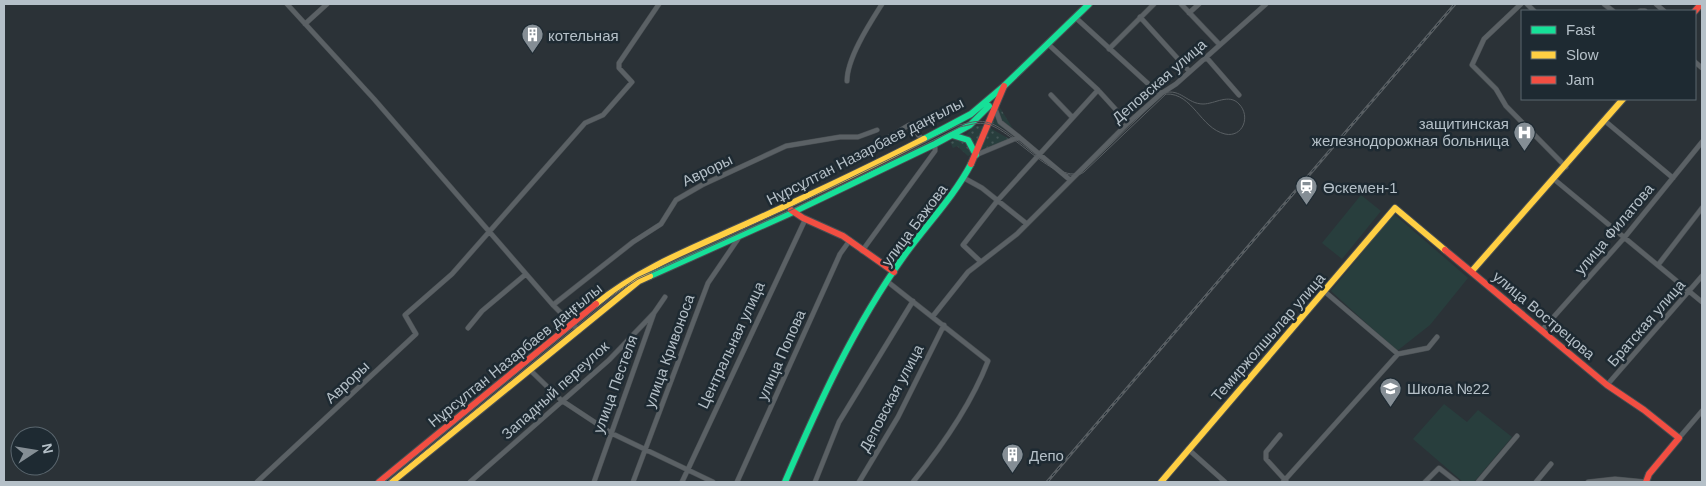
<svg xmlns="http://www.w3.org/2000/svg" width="1706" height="486" font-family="Helvetica,sans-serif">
<defs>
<pattern id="grass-dots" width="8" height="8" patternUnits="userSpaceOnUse" patternTransform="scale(1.25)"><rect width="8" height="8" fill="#283e3d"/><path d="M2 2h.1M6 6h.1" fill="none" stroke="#455858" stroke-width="1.8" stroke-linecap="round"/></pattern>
</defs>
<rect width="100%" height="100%" fill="#2b3237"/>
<path fill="url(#grass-dots)" d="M999,106L1016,134L992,123Z
M974,126H984L977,146L966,135Z
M990,128L1011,140L980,154Z
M960,138L970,145V155L968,156L957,146L953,148L950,142Z"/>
<path fill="#283e3d" d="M1361,195L1381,211L1342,259L1322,243Z
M1394,214L1468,278L1430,325L1397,351L1331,291Z
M1444,404L1467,422L1478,410L1512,437L1474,482H1463L1413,439Z"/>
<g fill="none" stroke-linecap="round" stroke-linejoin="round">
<defs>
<path id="street" d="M287,4L374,99L553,305L579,331
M1181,4L1219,44
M1521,4L1484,39L1472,65L1496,89L1506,106L1566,167
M1527,4L1534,11
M1604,4L1613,11
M1656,4L1664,11
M1640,11H1645
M1189,13L1199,4
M1140,17L1189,71
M1076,18L1155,90L1162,93
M305,24L327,4
M1048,44L1098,90L1128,123
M1109,49L1154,4
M1206,57L1239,95
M1695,62L1702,68
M847,81C847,58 870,23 882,4
M1051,95L1072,117
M996,111L1000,122L1019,137
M1605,121L1673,178
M886,139L909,125L923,140
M976,155L1019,137L1070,180
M964,178L982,188L1027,224
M1555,180L1702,302
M862,251L935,151V144
M980,261L963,245L998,200L1098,90
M1658,265L1702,208
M888,282L988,361C971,405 943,445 913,482
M1324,291L1398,354
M553,305L633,242L661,224L676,200L702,185L786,146L840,137H858L877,130
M933,316L968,272L1017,234L1128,123L1162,93L1176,84L1266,4
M468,328L482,311L526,274
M1542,330L1624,238L1702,142
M530,370L561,400L611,433L713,482
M1607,385L1702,276
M1280,435L1266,452V459L1286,481
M1679,438L1702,411
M1188,449L1225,482
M257,482L416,334L405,315L452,274L585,123L603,115L632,82L619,68V63L659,4
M470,482L609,360L654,313
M594,482L654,313L665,297
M633,482L708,283L738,239
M682,482L805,220
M737,482L840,254L850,240
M815,482L839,422L913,301
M859,482L898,417L944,325
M1283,482L1398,354L1428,348L1437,337
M1425,482L1439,468L1457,482
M1478,482L1517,436
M1536,482L1551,464
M1588,482L1615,479L1646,482"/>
<path id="fast" d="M952,135L968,140L976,155
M924,139L971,114L1004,86L1089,4
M650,276L793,212L935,144L970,125L989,106
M785,482C819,403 854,326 904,256C926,225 953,198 971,164"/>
<path id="slow" d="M1472,271L1623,99
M596,304C640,268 695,247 746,224C806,197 866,169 924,139
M392,482L639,281L650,276
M1161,482L1395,208L1445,250"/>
<path id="jam" d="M1695,11L1701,4
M971,164L1004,86
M791,210L803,218L843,236L894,272
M1445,250L1607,385L1644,410L1679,438L1649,474L1646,482
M379,482L596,304"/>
</defs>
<use href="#street" stroke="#484e52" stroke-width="5.5"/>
<use href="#fast" stroke="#484e52" stroke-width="8"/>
<use href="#slow" stroke="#484e52" stroke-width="8"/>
<use href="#jam" stroke="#484e52" stroke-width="8"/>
<use href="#street" stroke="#5b6165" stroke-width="4.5"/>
<use href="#fast" stroke="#16e098" stroke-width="6"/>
<use href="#slow" stroke="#ffcf43" stroke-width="6"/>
<use href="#jam" stroke="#f24e42" stroke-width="6"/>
<path stroke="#595f63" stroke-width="1" d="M384,482L615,293L637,278L789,208L959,125C968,123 977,120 986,122C1013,127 1059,188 1083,171L1164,93C1181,88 1187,104 1203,104C1215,104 1229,93 1239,104C1251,116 1243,138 1225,134C1200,128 1193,93 1166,94L1084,172C1060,190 1013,130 987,124C978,122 969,125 960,127L791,210L638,279L616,294L387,482"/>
<defs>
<path id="rail" d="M1047,482L1455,4"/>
</defs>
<use href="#rail" stroke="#595f63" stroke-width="3"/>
<use href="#rail" stroke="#1e2a32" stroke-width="1" stroke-dasharray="4" stroke-linecap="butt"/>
</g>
<defs>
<symbol id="building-pin" viewBox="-11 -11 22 30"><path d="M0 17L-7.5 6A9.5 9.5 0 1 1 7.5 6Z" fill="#858e95" stroke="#1e2a32"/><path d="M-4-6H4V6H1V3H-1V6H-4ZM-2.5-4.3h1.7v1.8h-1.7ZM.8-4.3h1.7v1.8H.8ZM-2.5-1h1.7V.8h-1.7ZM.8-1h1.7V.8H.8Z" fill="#fff"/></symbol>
<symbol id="hospital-pin" viewBox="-11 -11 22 30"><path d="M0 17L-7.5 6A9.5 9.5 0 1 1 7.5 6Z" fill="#858e95" stroke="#1e2a32"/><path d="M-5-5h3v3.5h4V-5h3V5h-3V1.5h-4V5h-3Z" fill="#fff"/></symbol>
<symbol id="station-pin" viewBox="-11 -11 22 30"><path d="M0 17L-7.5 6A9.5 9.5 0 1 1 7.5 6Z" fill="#858e95" stroke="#1e2a32"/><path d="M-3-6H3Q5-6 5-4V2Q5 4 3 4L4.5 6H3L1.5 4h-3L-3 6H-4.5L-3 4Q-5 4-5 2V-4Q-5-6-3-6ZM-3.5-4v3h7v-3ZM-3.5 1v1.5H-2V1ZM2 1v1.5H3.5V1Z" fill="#fff"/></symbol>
<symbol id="school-pin" viewBox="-11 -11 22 30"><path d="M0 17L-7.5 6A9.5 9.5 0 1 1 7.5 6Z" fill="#858e95" stroke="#1e2a32"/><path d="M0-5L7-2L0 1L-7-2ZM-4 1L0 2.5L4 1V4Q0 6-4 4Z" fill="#fff"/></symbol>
</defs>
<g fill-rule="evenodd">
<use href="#building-pin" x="520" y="22" width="25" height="34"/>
<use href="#hospital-pin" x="1512" y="120" width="25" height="34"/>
<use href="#station-pin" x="1294" y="174" width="25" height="34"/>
<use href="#school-pin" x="1378" y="376" width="25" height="34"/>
<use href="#building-pin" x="1000" y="442" width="25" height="34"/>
</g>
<g text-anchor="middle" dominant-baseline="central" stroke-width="5" stroke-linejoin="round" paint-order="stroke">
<g font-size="15" fill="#b5c0c8" stroke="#1e2a32" text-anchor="start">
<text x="548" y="35">котельная</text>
<text x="1509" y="123" text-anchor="end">защитинская<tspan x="1509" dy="17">железнодорожная больница</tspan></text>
<text x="1323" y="187">Өскемен-1</text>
<text x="1407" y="388">Школа №22</text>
<text x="1029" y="455">Депо</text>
</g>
<g font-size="15" fill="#b5c0c8" stroke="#1e2a32">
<text transform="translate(1159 81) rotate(-41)">Деповская улица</text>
<text transform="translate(865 151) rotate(-27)">Нұрсұлтан Назарбаев даңғылы</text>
<text transform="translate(707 170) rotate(-26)">Авроры</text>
<text transform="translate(914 225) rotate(-53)">улица Бажова</text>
<text transform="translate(1614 229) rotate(-50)">улица Филатова</text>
<text transform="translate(1544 315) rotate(40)">улица Вострецова</text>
<text transform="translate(1646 323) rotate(-49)">Братская улица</text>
<text transform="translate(1268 337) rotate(-49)">Темиржолшылар улица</text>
<text transform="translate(731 345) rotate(-65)">Центральная улица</text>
<text transform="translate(669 351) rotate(-70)">улица Кривоноса</text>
<text transform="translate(515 355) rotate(-39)">Нұрсұлтан Назарбаев даңғылы</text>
<text transform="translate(781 355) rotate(-66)">улица Попова</text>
<text transform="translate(347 382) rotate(-43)">Авроры</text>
<text transform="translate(615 384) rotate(-70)">улица Пестеля</text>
<text transform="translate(555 390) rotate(-42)">Западный переулок</text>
<text transform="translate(891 398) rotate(-62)">Деповская улица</text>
</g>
</g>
<rect width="1706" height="486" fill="none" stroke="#b5c0c8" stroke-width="10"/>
<rect x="1521" y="10" width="175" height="90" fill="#1e2a32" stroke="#5a666e"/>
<rect x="1531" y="26" width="25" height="8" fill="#16e098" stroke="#5a666e"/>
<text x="1566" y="35" font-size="15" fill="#b5c0c8">Fast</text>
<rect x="1531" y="51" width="25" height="8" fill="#ffcf43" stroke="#5a666e"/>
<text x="1566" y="60" font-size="15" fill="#b5c0c8">Slow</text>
<rect x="1531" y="76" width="25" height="8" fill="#f24e42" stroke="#5a666e"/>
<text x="1566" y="85" font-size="15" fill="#b5c0c8">Jam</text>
<g transform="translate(35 451) rotate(78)"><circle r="24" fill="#1e2a32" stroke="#5a666e"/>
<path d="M0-4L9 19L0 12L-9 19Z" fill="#858e95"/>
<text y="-8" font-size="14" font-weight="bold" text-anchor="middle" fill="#b5c0c8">N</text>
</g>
</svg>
